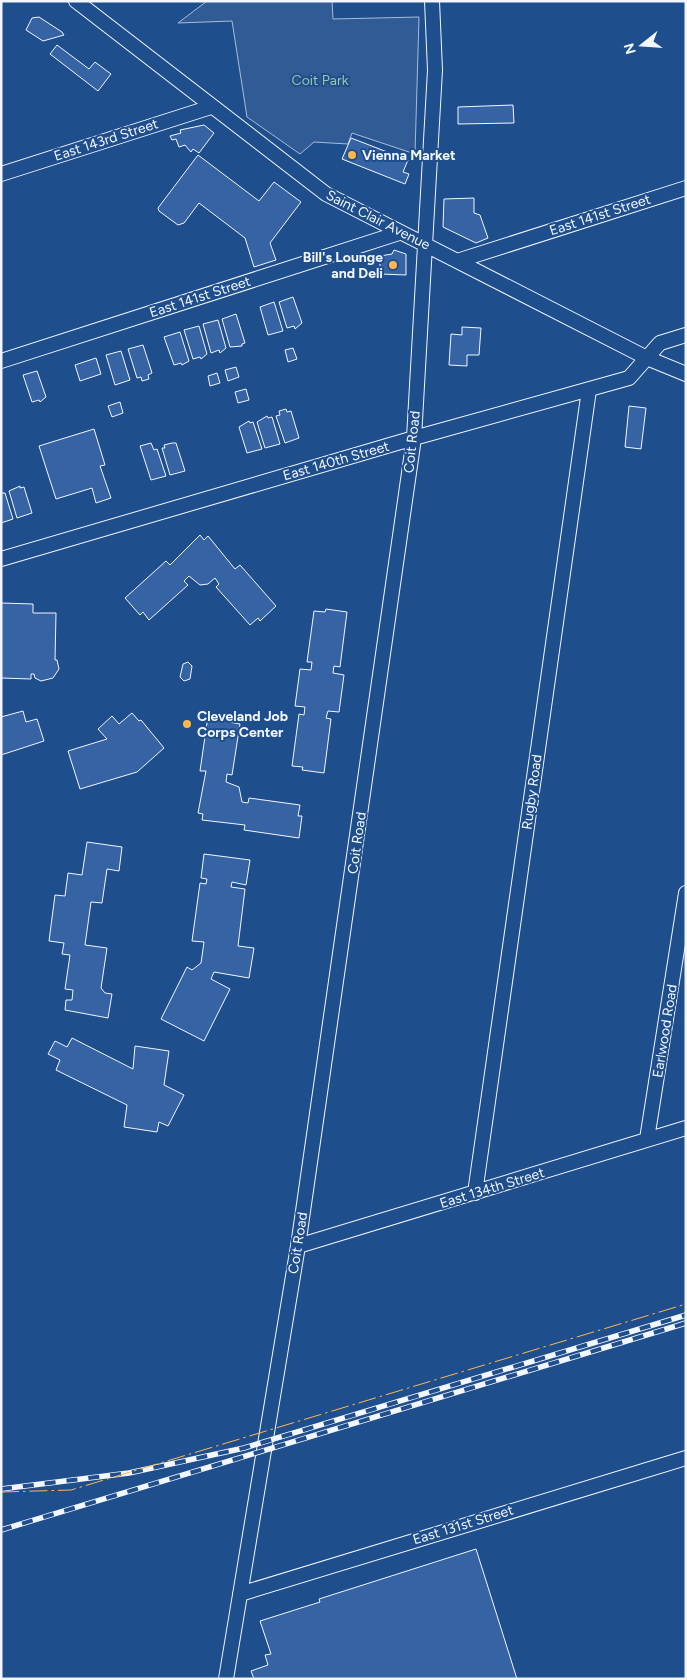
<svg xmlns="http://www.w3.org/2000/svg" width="687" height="1680" font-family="Figtree,sans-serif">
<rect width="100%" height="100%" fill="#1f4e8c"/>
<path fill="#305b95" stroke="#a8bbd7" d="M207,1H332L333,19L419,17L415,154L352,133L348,144L314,142L300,154L247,117L232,21L178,23Z"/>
<path fill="#3563a3" stroke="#f2f6ff" d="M39,17L62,32L64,35L43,41L26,30L32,18Z
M57,45L89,69L95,62L111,74L98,91L50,54Z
M513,105L514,123L458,124V107Z
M204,125L214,133L199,153L193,149L191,152L185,145L179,147L176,139L172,140L170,136L181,133L180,130Z
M351,138L408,160L403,172L409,174L405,184L342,159Z
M198,155L259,201L274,182L301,202L270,243L276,260L254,267L245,238L199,203L184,223L178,225L159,211L158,208Z
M474,198V213L480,215L488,238L476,243L443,227L444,199Z
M394,250L406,254V275L380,274V256L392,254Z
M293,297L302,323L295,329L294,326L287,328L279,302Z
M274,302L283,331L268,335L260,307Z
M236,314L245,343L242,344V346L230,347L222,319Z
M218,320L226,348L220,353L219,350L211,353L203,324Z
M199,326L207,354L201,359L200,357L193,359L184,330Z
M462,327L481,328L479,355H467V366L449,365L451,334L462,335Z
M180,332L189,361L182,365L181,363L174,365L164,337Z
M143,345L152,373L148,375L149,379L142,381L141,377L137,378L128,349Z
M293,348L297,359L288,362L285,350Z
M121,351L130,380L115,385L106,355Z
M96,358L101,374L80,381L75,365Z
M236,367L239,377L228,381L225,370Z
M37,371L46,397L40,402L39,400L32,402L23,375Z
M217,373L220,383L210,386L208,376Z
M246,389L249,400L238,403L235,392Z
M120,402L123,413L112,417L108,406Z
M629,406L646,408L641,449L625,447Z
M286,409L287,412L291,411L299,438L285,443L276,416L280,415L279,411Z
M267,416L268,418L272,417L280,444L265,448L257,422Z
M249,421L250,423L253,422L262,449L247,453L239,427Z
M94,429L105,465L100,466L111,498L96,503L92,488L56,499L39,446Z
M151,443L154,450L157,449L166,476L151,480L140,446Z
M172,443H176L185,471L170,475L162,448H165L164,445Z
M20,486V488L24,487L32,513L17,518L9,491Z
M1,493H5L13,519L1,523Z
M200,535L204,540L208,536L235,569L240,565L276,606L260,621L258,618L250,625L216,587L219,584L215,578L208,584L200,585L189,576L184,581L188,585L149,620L143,612L140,615L125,598L166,561L170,565Z
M1,603L33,604V613H56L55,660H57L59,669L53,678L41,681L35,678L34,674H31V679L1,678Z
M326,609L347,612L340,667L334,666L333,673L344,675L339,712L328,711L326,718L331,719L324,773L302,770L303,767L292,766L299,714L304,715L305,707L295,706L300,669L311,670L312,662H307L314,611L325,612Z
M188,662L192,666L190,679L184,681L180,677L183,664Z
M23,711L26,722L37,719L44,741L1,755V717Z
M132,713L139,721L141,720L164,748L137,772L80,789L68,751L107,739L98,729L112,716L119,724Z
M208,716L229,719V722L240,724L232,775L227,774L226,782L239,787L242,802L248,803L249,798L300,805L298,816H302L299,838L244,830L245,825L202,820L203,814L198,813L206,771H200Z
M87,842L122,847L119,871L107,869L102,903L91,902L85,945L107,948L101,988L105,993L112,994L108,1018L65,1010L66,1000H72L73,990L65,989L70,955L62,954L64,943L49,941L55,895L65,896L68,873L82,875Z
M204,854L250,860L246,885L232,882L231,887L245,889L238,946L254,948L249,978L214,972L211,979L230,989L204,1041L161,1019L187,967L192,970L201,963L204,942L192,941L200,883L206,884L207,879L201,878Z
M72,1038L133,1069L135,1046L169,1051L164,1085L184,1095L168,1126L159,1122L157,1132L124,1127L127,1105L56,1070L60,1060L48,1054L55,1041L67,1047Z
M476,1549L517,1679H254L251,1671L268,1665L265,1655L271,1654L260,1621L320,1602L319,1599Z"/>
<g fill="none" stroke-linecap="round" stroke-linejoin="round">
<defs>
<path id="minor" d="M76,1L326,194L647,358L686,374
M1,174L211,107
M457,261L686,188
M1,361L399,233
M1,559L414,438L629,378L660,343L686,335
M647,1139L686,893
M475,1193L589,390
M298,1246L686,1128
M240,1594L686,1458
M226,1679L298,1246L414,438L435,70L432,1"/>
</defs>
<use href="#minor" stroke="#f2f6ff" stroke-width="16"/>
<use href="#minor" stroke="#1f4e8c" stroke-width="14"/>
<defs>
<path id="rail" d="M1,1489L129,1473L244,1448L686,1315
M1,1530L686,1323"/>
</defs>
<use href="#rail" stroke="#f2f6ff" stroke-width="5.5"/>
<use href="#rail" stroke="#1f4e8c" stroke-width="4" stroke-dasharray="11" stroke-linecap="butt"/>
<path stroke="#ffb74d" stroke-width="1" stroke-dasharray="18 4 2.5 4" stroke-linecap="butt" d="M1,1492L71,1490L686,1304"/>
</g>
<g fill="#ffb74d" stroke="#1f4e8c" stroke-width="2">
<circle cx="352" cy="155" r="5"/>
<circle cx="393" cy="265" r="5"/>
<circle cx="187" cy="724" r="5"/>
</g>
<g text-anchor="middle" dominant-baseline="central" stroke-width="4" stroke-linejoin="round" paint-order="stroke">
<g font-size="14" fill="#97c8a6" stroke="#1f4e8c">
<text x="320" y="80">Coit Park</text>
</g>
<g font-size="14" fill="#f2f6ff" stroke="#1f4e8c">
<text transform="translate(106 140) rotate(-18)">East 143rd Street</text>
<text transform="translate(600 215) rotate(-18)">East 141st Street</text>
<text transform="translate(378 220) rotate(27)">Saint Clair Avenue</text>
<text transform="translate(200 297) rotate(-18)">East 141st Street</text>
<text transform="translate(412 442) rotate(-84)">Coit Road</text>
<text transform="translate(336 461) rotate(-16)">East 140th Street</text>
<text transform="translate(532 792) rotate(-82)">Rugby Road</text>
<text transform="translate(357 843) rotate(-82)">Coit Road</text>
<text transform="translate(665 1031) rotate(-81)">Earlwood Road</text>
<text transform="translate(492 1188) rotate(-17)">East 134th Street</text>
<text transform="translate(298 1243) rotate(-81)">Coit Road</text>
<text transform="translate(463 1525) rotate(-17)">East 131st Street</text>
</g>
<g font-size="14" font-weight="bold" fill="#f2f6ff" stroke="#1f4e8c" text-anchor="start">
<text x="362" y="155">Vienna Market</text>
<text x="383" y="257" text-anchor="end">Bill's Lounge<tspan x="383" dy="16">and Deli</tspan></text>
<text x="197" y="716">Cleveland Job<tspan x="197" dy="16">Corps Center</tspan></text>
</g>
</g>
<rect width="687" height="1680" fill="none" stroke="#f2f6ff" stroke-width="5"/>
<g transform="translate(642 45) rotate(253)" stroke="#1f4e8c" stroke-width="4" paint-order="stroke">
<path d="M0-4L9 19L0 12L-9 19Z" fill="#f2f6ff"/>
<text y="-8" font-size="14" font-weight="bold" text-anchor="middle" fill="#f2f6ff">N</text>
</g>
</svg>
